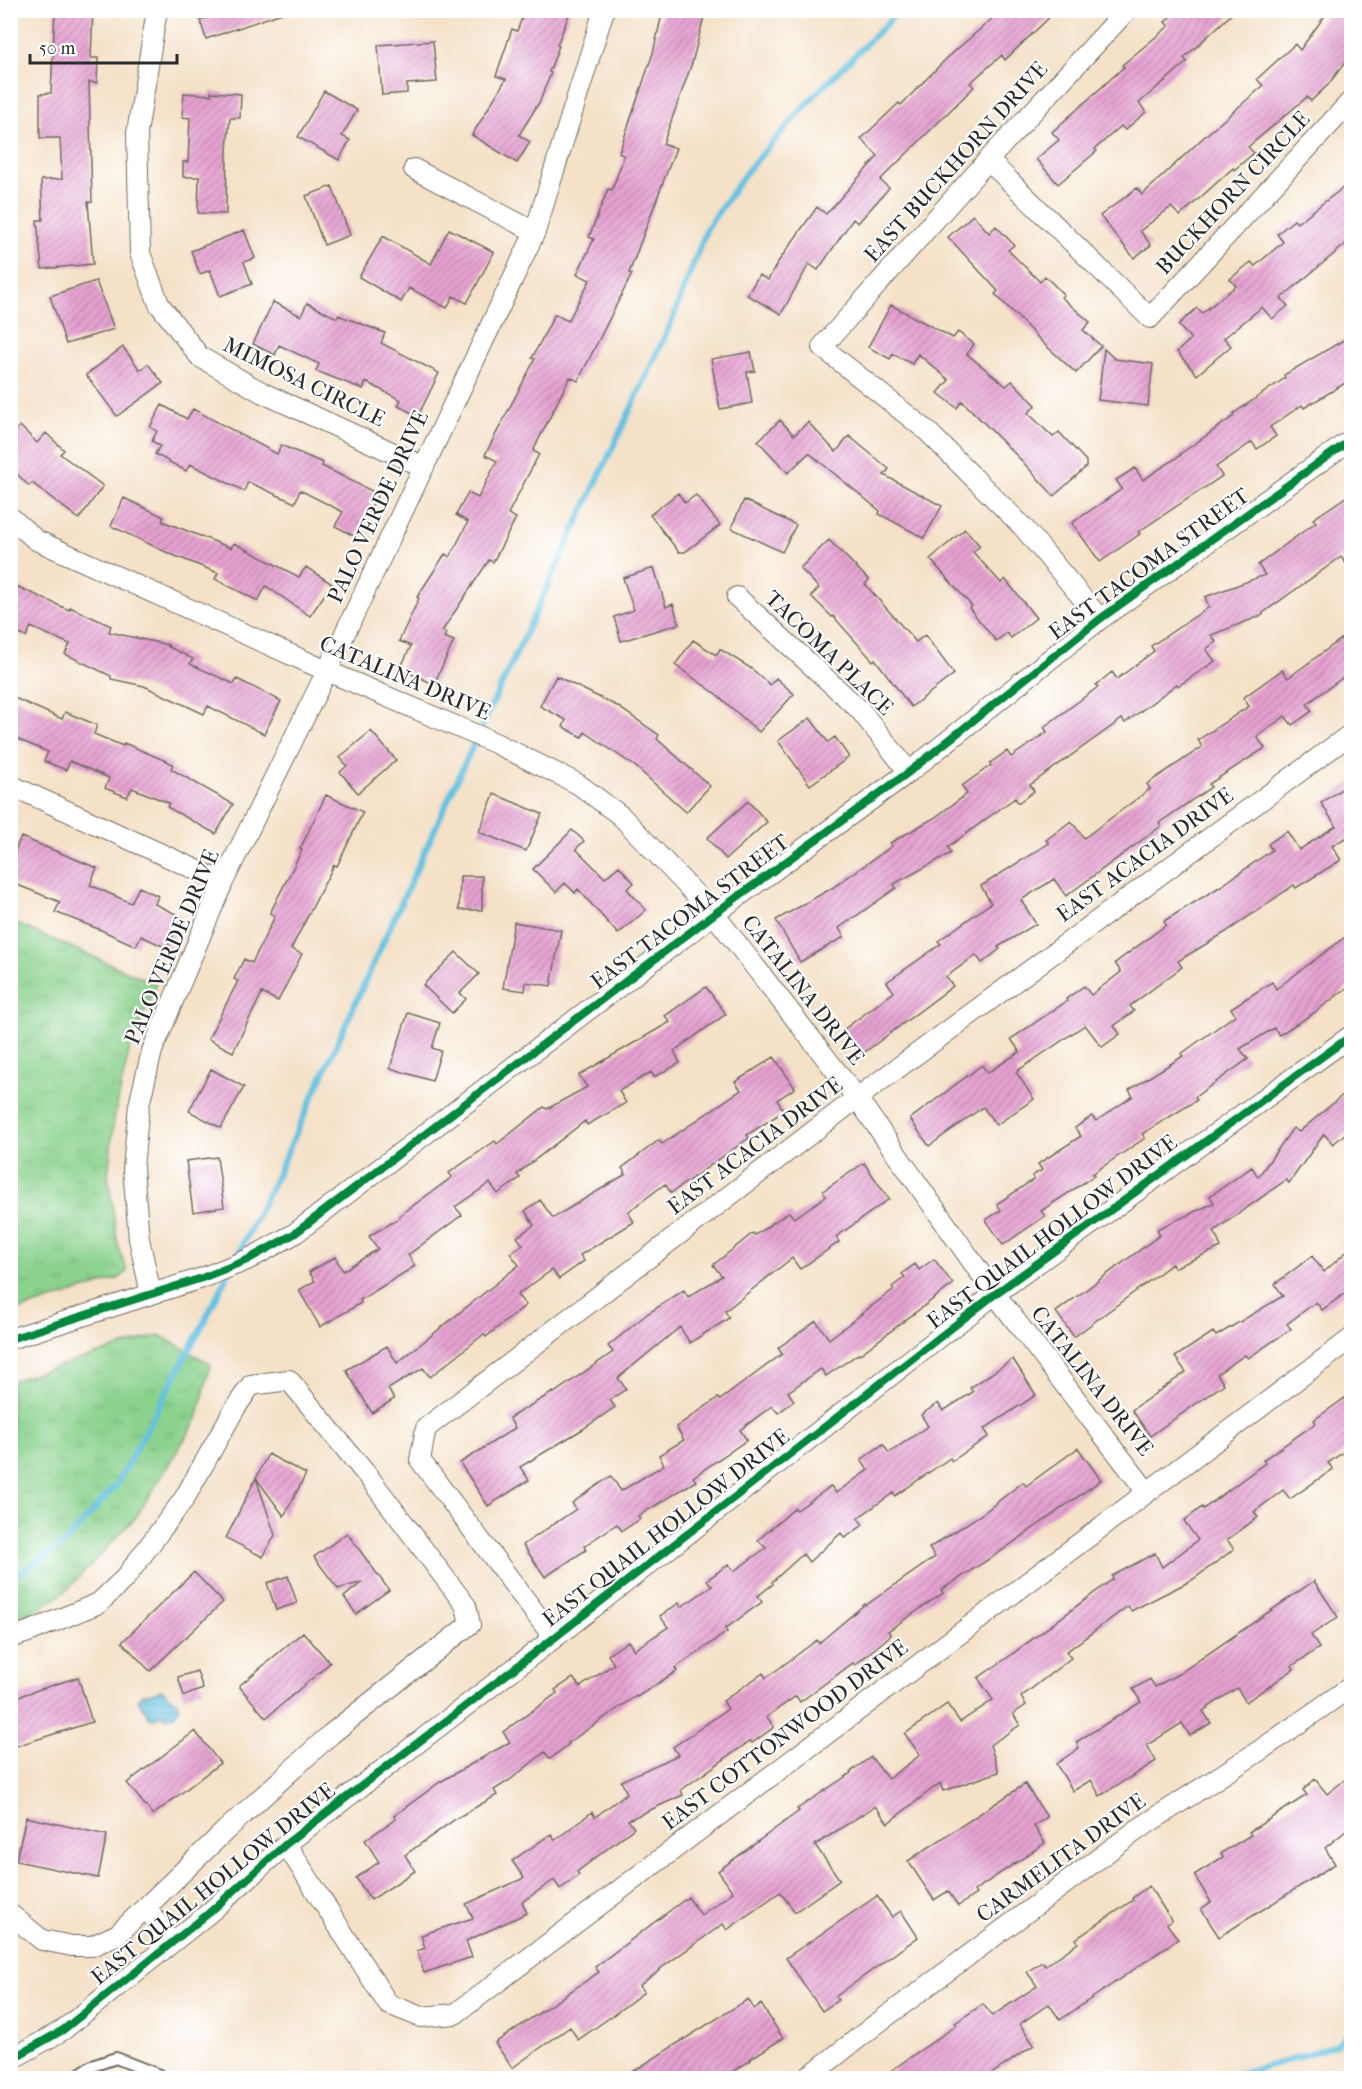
<svg xmlns="http://www.w3.org/2000/svg" width="1362" height="2089" font-family="'IM FELL French Canon',serif">
<defs>
<pattern id="grass-tufts" width="24" height="20" patternUnits="userSpaceOnUse" patternTransform="scale(1.5)"><rect width="24" height="20" fill="#8ad28d"/><path d="M3 7l-1-3M5 7V3M7 7l1-3M15 17l-1-3M17 17v-4M19 17l1-3" fill="none" stroke="#77b47a"/></pattern>
<pattern id="water-rules" width="6" height="5" patternUnits="userSpaceOnUse" patternTransform="scale(1.5)"><rect width="6" height="5" fill="#63c1e1"/><path d="M0 2.5h6" fill="none" stroke="#529db7"/></pattern>
<pattern id="building-hatch" width="6" height="6" patternUnits="userSpaceOnUse" patternTransform="scale(1.5)"><rect width="6" height="6" fill="#e6a2d2"/><path d="M-1 1l2-2M0 6l6-6M5 7l2-2" fill="none" stroke="#bb84ab"/></pattern>
</defs>
<rect width="100%" height="100%" fill="#fff"/>
<filter id="ink" filterUnits="userSpaceOnUse"><feTurbulence type="fractalNoise" baseFrequency=".0167" numOctaves="2"/><feDisplacementMap in="SourceGraphic" scale="12" xChannelSelector="R" yChannelSelector="G"/><feConvolveMatrix kernelMatrix="1 2 1 2 8 2 1 2 1" color-interpolation-filters="sRGB"/></filter>
<filter id="wash" filterUnits="userSpaceOnUse"><feTurbulence type="fractalNoise" baseFrequency=".008" numOctaves="4" result="noise"/><feDisplacementMap in="SourceGraphic" scale="24" xChannelSelector="R" yChannelSelector="G"/><feGaussianBlur stdDeviation="1.35" result="paint"/><feColorMatrix in="noise" values="0 0 0 0 0 0 0 0 0 0 0 0 0 0 0 0 0 1.4 0 .05"/><feComposite in="paint" operator="in"/></filter>
<g filter="url(#wash)">
<rect width="100%" height="100%" fill="#f4e1c7"/>
<path fill="url(#grass-tufts)" stroke="#5a7e5c" stroke-width="1.5" d="M10,921L156,984L129,1051L114,1119L108,1176L118,1245L127,1271L120,1278L11,1313Z
M159,1335L211,1364L197,1419L136,1517L66,1591L26,1617L11,1622V1381Z"/>
<path fill="url(#water-rules)" stroke="#477686" stroke-width="1.5" d="M162,1690L177,1702L179,1708L174,1716L167,1718L160,1714L156,1718H150L138,1700L142,1694H148Z"/>
<g fill="none" stroke-linecap="round" stroke-linejoin="round">
<path stroke="#63c1e1" stroke-width="6" d="M235,1260L278,1173L463,767L671,323L707,228L747,171L818,92L900,10
M10,1579L65,1543L117,1484L203,1324L229,1272
M1211,2078H1220L1276,2064L1336,2045L1352,2030"/>
</g>
<g id="blocks">
<path fill="url(#building-hatch)" d="M55,10H93L91,58H98L97,83L89,82L92,202H88L93,264L42,269L37,220H43L41,180L62,179L60,138H40V94L51,93Z
M217,10H281L282,13L206,39L200,20L218,14Z
M525,10H571L557,45L559,46L549,72L551,73L540,101L519,135L530,142L517,163L472,135L506,79L496,76L512,29L517,31Z
M663,10H696L705,13L692,63L663,144L676,148L629,273L632,274L578,381L570,377L533,451L539,454L508,514L516,518L493,562L489,560L442,631L446,633L444,637L454,641L434,684L400,669L411,646L399,641L419,598L417,597L445,554L450,557L468,522L456,515L468,493L478,498L497,461L485,455L535,359L532,358L555,314L568,321L590,280L577,274L594,239L589,237L608,189L612,190L624,156L619,153L653,53Z
M1002,10H1057L1005,60L1002,55L970,83L974,87L880,180L889,188L858,223L853,219L818,270L809,264L781,314L747,295L759,275L768,280L778,262L817,207L826,214L878,156L861,139L899,103L901,105L946,59Z
M1177,10H1236L1184,58L1187,62L1139,103L1146,112L1125,130L1121,126L1095,149L1097,151L1058,184L1036,159L1059,140L1052,132L1124,67L1122,65L1169,26L1165,22Z
M1329,10H1352V53L1328,85L1311,101L1307,97L1248,147L1254,153L1234,170L1233,168L1180,216L1171,207L1140,231L1151,245L1134,258L1100,216L1137,188L1142,195L1205,136L1263,86L1257,79L1295,44L1300,50Z
M433,41L437,82L407,84V93L382,95L378,45Z
M324,91L357,110L342,136L350,140L339,160L298,137Z
M211,92L241,94L240,118H230L227,149L226,214L198,213L199,177H183V162H188L190,118L182,117L184,93L211,95Z
M1352,181V239L1281,298L1288,306L1272,319L1262,307L1224,338L1231,346L1197,375L1177,352L1191,339L1178,325L1197,308L1202,313L1236,286L1230,279L1251,262L1255,266L1283,242L1277,234L1294,220L1297,223Z
M332,186L350,235L324,245L306,196Z
M973,215L989,233L996,226L1014,245L1008,250L1040,282L1045,276L1064,295L1061,297L1090,322L1083,330L1101,346L1076,373L1043,343L995,294L998,291L948,237Z
M449,229L494,252L467,303L453,296L447,308L409,288L401,302L359,277L383,236L431,264Z
M244,230L255,258L244,262L252,284L220,296L210,270L200,274L191,251Z
M96,281L114,329L66,344L50,296Z
M273,302L301,316L307,303L337,318L338,315L385,333L381,343L439,373L418,416L398,406L401,400L366,382L363,389L316,371L319,364L279,345L275,355L253,344Z
M891,305L953,338L958,332L974,344L967,354L1006,386L1012,381L1036,405L1028,413L1053,437L1059,432L1086,461V467L1054,496L1020,459L962,401L957,408L938,393L949,380L918,354L912,364L893,354L890,359L868,347Z
M1352,335V379L1304,408L1302,405L1270,427L1276,436L1257,449L1252,442L1216,467L1222,476L1138,532L1140,534L1100,562L1072,523L1122,489L1116,480L1135,468L1143,480L1181,455L1180,454L1234,416L1233,414L1285,378L1284,375Z
M123,347L140,370L148,364L163,383L117,416L86,375Z
M1104,349L1115,359L1153,364L1148,406L1098,400Z
M751,352L755,371L747,372L752,403L720,409L711,359Z
M162,405L187,419L193,409L277,454L281,445L323,463L322,466L378,494L356,537L335,526L343,512L300,490L295,503L248,482L244,491L190,464L186,471L155,454L160,446L152,441L157,431L150,427Z
M780,420L794,435L808,422L836,452L849,436L889,469L884,475L942,506L924,538L879,514L880,511L809,453L788,473L758,441Z
M20,426L37,443L46,433L64,450L60,454L103,486L79,519L32,483L29,486L10,467V436Z
M678,493L685,503L696,495L720,525L685,552H679L650,515Z
M1352,493V571L1341,557L1263,613V615L1211,635L1216,642L1206,649L1215,661L1178,686L1177,684L1125,723L1122,719L1030,785L1034,791L1018,803L1015,798L948,847L951,853L894,884L896,888L839,928L844,937L800,962L776,920L832,888L892,846L890,843L934,818L967,794L962,786L991,765L990,763L1007,751L1011,757L1047,732L1044,727L1098,687L1096,685L1112,672L1117,679L1154,651L1151,646L1209,607L1205,597L1265,575L1258,565L1316,522L1313,519Z
M124,498L164,517L162,521L231,548L234,543L299,577L306,567L332,584L310,616L266,586L258,601L215,579L218,573L168,553L111,526Z
M744,500L796,525L782,552L731,528Z
M965,529L980,546L973,552L1001,583L1005,579L1036,618L1011,638L1007,633L996,641L969,608L972,606L930,559Z
M829,540L869,580L865,584L916,642L925,635L954,674L911,707L875,659L873,661L833,616L832,617L811,596L819,588L800,568Z
M654,568L666,607L673,604L679,624L621,641L614,617L634,610L623,578Z
M16,586L69,610L70,607L111,626L109,632L168,645L167,646L193,659L190,664L234,684L237,679L281,701L264,734L208,706L204,714L144,686L111,679V676L65,654L70,644L31,627L26,637L10,630V598Z
M1352,631V690L1342,678L1307,704L1312,711L1292,725L1285,716L1257,737L1265,748L1209,784L1211,787L1159,823L1161,826L1066,896L1054,879L1021,900L1036,924L998,947L1000,949L982,963L976,955L946,977L953,986L861,1055L843,1030L894,992L887,982L941,944L938,941L991,903L981,886L1049,843L1046,840L1071,821L1084,838L1150,789L1147,784L1202,747L1198,740L1249,706L1243,698L1282,670L1288,678Z
M693,640L716,655L720,649L752,669L770,685L776,678L794,694L759,732L715,693L675,665Z
M556,676L617,706L659,735L657,739L710,786L686,812L636,767L585,732L582,737L563,727L566,720L540,706Z
M10,696L62,719L65,712L97,725L94,734L123,746L124,743L173,764L171,769L233,804L216,834L167,807L169,803L132,788L127,797L105,788L109,778L70,761L66,770L44,761L48,752L10,736Z
M810,718L828,742L835,737L849,757L810,785L778,741Z
M371,731L396,760L358,793L340,772L347,766L340,757Z
M1352,782V848L1345,838L1332,846L1341,860L1296,888L1294,885L1226,932L1178,961L1182,967L1130,1006L1134,1011L1114,1026L1120,1034L1102,1047L1085,1025L1016,1072L1034,1099L996,1125L983,1107L929,1146L910,1119L982,1065L987,1073L1020,1052L1011,1039L1067,1001L1066,999L1084,986L1091,995L1121,972L1115,963L1166,925L1164,921L1221,886L1272,850L1268,844L1287,831L1299,850L1336,826L1321,803Z
M494,794L542,814L526,851L479,832Z
M326,795L363,812L337,866L334,865L291,949L302,954L278,1001L262,993L233,1052L208,1039L238,981L234,979L244,959L252,963L275,916L270,913L302,850L300,849Z
M748,801L767,822L726,859L707,838Z
M572,830L584,841L576,849L605,878L619,866L634,883L627,889L646,910L618,934L578,889L575,893L565,883L556,892L533,869Z
M21,837L97,868L90,885L131,903L139,887L158,896L155,904L182,917L167,948L141,936L136,946L101,930L55,912L60,902L10,882L15,869L10,867V862Z
M460,876H482V910H459Z
M514,922L561,930L551,986L526,982L525,991L503,988Z
M1352,932V984L1314,1013L1279,1035L1274,1028L1240,1049L1248,1059L1195,1097L1197,1100L1142,1134L1145,1138L1092,1174L1094,1176L1041,1211L1045,1216L1003,1245L986,1220L1001,1210L997,1204L1034,1179L1032,1176L1042,1170L1038,1164L1081,1136L1075,1128L1092,1116L1096,1121L1133,1096L1129,1090L1183,1056L1181,1054L1235,1015L1231,1008L1272,982L1276,989Z
M456,952L479,974L460,993L466,999L452,1013L423,985Z
M706,987L726,1014L674,1051L680,1063L654,1077L651,1072L619,1091L626,1103L587,1125L585,1121L517,1174L520,1178L498,1194L490,1183L455,1207L462,1215L408,1255L415,1266L360,1300L361,1303L320,1327L299,1290L315,1281L309,1272L335,1257L343,1271L378,1249L369,1236L400,1218L399,1216L452,1177L449,1173L495,1141L497,1144L544,1107L547,1109L587,1087L579,1075L670,1022L665,1016Z
M408,1013L440,1023L432,1048L441,1051L432,1081L390,1068Z
M774,1057L795,1088L777,1100L784,1111L747,1135L749,1138L671,1193L665,1184L628,1212L634,1222L580,1255L584,1261L559,1279L552,1270L517,1295L526,1305L486,1337L484,1334L430,1377L423,1368L388,1389L394,1399L372,1413L346,1370L387,1346L397,1363L519,1265L510,1253L523,1245L517,1237L534,1225L525,1211L540,1200L553,1218L626,1174L622,1168L659,1140L662,1144L741,1090L735,1082Z
M211,1069L244,1087L221,1128L189,1111Z
M1352,1087V1128L1333,1144L1324,1134L1289,1183L1286,1180L1214,1231L1221,1247L1174,1268L1172,1264L1074,1337L1056,1312L1160,1235L1157,1229L1214,1203L1210,1196L1252,1167L1258,1177L1293,1128L1299,1132Z
M217,1157L224,1207L193,1212L186,1161Z
M864,1163L889,1199L836,1237L839,1242L800,1269L792,1258L725,1311L729,1318L690,1343L680,1327L618,1378L626,1389L610,1400L615,1407L583,1429L520,1467L529,1480L488,1506L460,1463L515,1428L509,1418L553,1392L554,1393L613,1352L608,1346L647,1314L684,1290L688,1297L722,1276L713,1265L753,1233L755,1235L789,1212L794,1218L826,1196L823,1191Z
M1352,1247V1288L1322,1310L1316,1302L1287,1324L1291,1329L1248,1358L1245,1355L1217,1374L1224,1384L1150,1436L1132,1410L1186,1372L1175,1357L1213,1332L1216,1336L1283,1296L1275,1284L1312,1256L1324,1272Z
M934,1259L953,1284L859,1355L858,1354L826,1376L821,1369L788,1392L794,1401L778,1413L772,1406L740,1430L747,1440L693,1477L696,1481L638,1516L640,1519L622,1531L617,1524L584,1546L586,1550L545,1577L523,1545L576,1509L572,1503L611,1476L621,1491L664,1465L659,1455L684,1440L676,1427L718,1398L720,1400L782,1354L778,1348L816,1321L829,1339L894,1289L892,1287L905,1277L902,1274L915,1264L919,1270Z
M1013,1359L1036,1395L984,1429L989,1436L952,1461L950,1458L895,1496L893,1493L858,1518L863,1525L845,1538L841,1533L809,1562L803,1554L772,1582L773,1584L758,1596L762,1602L725,1629L727,1632L675,1668L677,1671L637,1697L636,1696L568,1743L569,1744L550,1759L545,1752L510,1780L494,1790L497,1795L457,1818L405,1855L415,1871L371,1900L356,1878L379,1862L365,1840L396,1819L394,1816L440,1782L510,1742L503,1732L557,1693L555,1690L573,1678L580,1687L614,1664L608,1655L628,1641L634,1650L668,1627L660,1616L679,1603L681,1607L712,1586L707,1580L729,1564L734,1571L766,1548L758,1540L795,1508L797,1510L831,1486L836,1493L868,1470L861,1460L883,1444L889,1453L928,1426L921,1415L938,1403L943,1411L973,1392L970,1388Z
M1352,1393V1446L1328,1463L1333,1469L1290,1499L1283,1490L1254,1512L1258,1517L1227,1540L1234,1549L1192,1580L1131,1611L1128,1606L1066,1652L1071,1658L1021,1697L1026,1705L1013,1714L1020,1725L990,1745L999,1772L943,1791L940,1783L888,1823L875,1806L815,1845L840,1880L795,1912L780,1892L727,1930L723,1924L660,1969V1970L639,1986L644,1992L612,2016L578,2040L570,2027L512,2068L495,2043L599,1972L595,1967L688,1897L701,1915L733,1892L718,1871L799,1811L797,1809L851,1773L850,1772L871,1757L888,1779L920,1755L905,1734L947,1704L960,1722L993,1700L978,1678L1007,1658L1113,1579L1112,1576L1155,1553L1162,1567L1198,1540L1184,1521L1202,1507L1203,1509L1265,1463L1263,1460L1316,1423L1314,1420Z
M1078,1448L1101,1480L1003,1550L941,1590L943,1593L888,1631L891,1635L855,1665L853,1663L800,1702L796,1696L767,1717L774,1727L752,1743L750,1741L681,1790L683,1795L628,1820L634,1828L577,1872L579,1875L560,1889L554,1880L522,1902L527,1913L466,1941L472,1957L424,1973L417,1951L425,1948L421,1935L473,1918L466,1904L524,1878L512,1861L551,1834L555,1840L592,1812L595,1817L627,1793L621,1781L678,1755L673,1747L728,1709L723,1701L763,1673L766,1678L817,1640L819,1643L865,1604L866,1605L935,1557L929,1548L982,1514L1023,1482L1026,1486Z
M268,1454L306,1474L284,1516L256,1478Z
M256,1478L275,1535L263,1557L226,1538Z
M347,1533L389,1590L356,1614L344,1597L362,1582L338,1589L314,1557Z
M194,1572L223,1602L150,1671L122,1642Z
M288,1576L297,1603L276,1610L267,1583Z
M1314,1581L1338,1617L1311,1635L1319,1648L1292,1666L1294,1669L1246,1702L1237,1688L1203,1711L1211,1723L1190,1736L1182,1723L1147,1745L1156,1761L1100,1796L1091,1780L1073,1791L1056,1764L1079,1748L1076,1742L1141,1702L1133,1689L1150,1679L1155,1687L1180,1673Z
M303,1632L330,1663L266,1718L239,1686Z
M197,1671L203,1689L184,1696L178,1677Z
M78,1677L92,1722L10,1748V1699Z
M195,1731L220,1763L153,1815L127,1783Z
M1352,1774V1826L1325,1848L1335,1864L1219,1937L1201,1909L1211,1902L1194,1875L1223,1857L1221,1853L1251,1835L1249,1832L1307,1795L1303,1790L1315,1779L1327,1794Z
M1025,1784L1047,1817L1034,1826L1045,1843L974,1891L976,1894L958,1906L948,1891L934,1900L908,1861Z
M26,1817L107,1835L98,1878L16,1861Z
M1149,1886L1172,1921L1167,1924L1178,1939L1060,2020L1049,2004L1020,2024L1034,2045L984,2079H879L957,2025L955,2023L983,2004L992,2016L1037,1986L1027,1972L1042,1962L1045,1966L1078,1943L1076,1939L1133,1900L1132,1898Z
M877,1896L892,1917L901,1911L918,1937L835,1997L838,2000L822,2011L786,1958Z
M748,1999L754,2009L761,2004L783,2038L750,2059L751,2060L721,2079H621Z"/>
</g>
</g>
<g filter="url(#ink)">
<use href="#blocks" fill-opacity="0" stroke="#716b62" stroke-width="1.5"/>
<g fill="none" stroke-linecap="round" stroke-linejoin="round">
<defs>
<path id="lane" d="M73,2078L92,2066L116,2058L159,2075L161,2078"/>
<path id="street" d="M157,10L137,133L140,253L159,304L200,357L263,393L424,467
M988,160L1150,318L1352,100
M414,169L535,232
M10,517L36,540L327,671L495,743L578,784L621,816L714,914L857,1098L995,1294L1147,1492
M737,597L860,710L909,772
M1100,619L1023,527L926,430L822,347L988,160L1127,10
M10,785L223,882
M151,1294L139,1239L133,1168L139,1105L152,1051L223,882L327,671L535,232L604,10
M10,1339L202,1278L247,1260L294,1234L714,914L909,772L1100,619L1352,439
M10,1638L31,1631L99,1603L125,1578L184,1499L234,1410L251,1385L289,1380L371,1480L466,1606L470,1624L331,1734L226,1830L118,1934L92,1946H72L42,1940L10,1914
M554,1638L420,1460L426,1428L857,1098L1352,733
M286,1844L388,2004L421,2017L455,2014L1352,1338
M146,1907L171,1943
M10,2060L63,2030L209,1913L286,1844L554,1638L995,1294L1352,1035
M807,2078L875,2025L1137,1830L1259,1751L1352,1686"/>
</defs>
<use href="#lane" stroke="#716b62" stroke-width="14"/>
<use href="#street" stroke="#716b62" stroke-width="22"/>
<use href="#lane" stroke="#fff" stroke-width="10"/>
<use href="#street" stroke="#fff" stroke-width="20"/>
<defs>
<path id="cycleway" d="M10,1339L202,1278L247,1260L294,1234L714,914L909,772L1100,619L1352,439
M10,2060L63,2030L209,1913L286,1844L554,1638L995,1294L1352,1035"/>
</defs>
<use href="#cycleway" stroke="#fff" stroke-width="11"/>
<use href="#cycleway" stroke="#00873e" stroke-width="8"/>
</g>
</g>
<g text-anchor="middle" dominant-baseline="central" stroke-width="4.5" stroke-linejoin="round" paint-order="stroke">
<g font-size="22" fill="#2b2b2b" stroke="#fff">
<text transform="translate(956 162) rotate(-48)">EAST BUCKHORN DRIVE</text>
<text transform="translate(1233 193) rotate(-47)">BUCKHORN CIRCLE</text>
<text transform="translate(304 382) rotate(26)">MIMOSA CIRCLE</text>
<text transform="translate(378 507) rotate(-65)">PALO VERDE DRIVE</text>
<text transform="translate(1149 564) rotate(-36)">EAST TACOMA STREET</text>
<text transform="translate(829 653) rotate(44)">TACOMA PLACE</text>
<text transform="translate(405 678) rotate(23)">CATALINA DRIVE</text>
<text transform="translate(1145 855) rotate(-36)">EAST ACACIA DRIVE</text>
<text transform="translate(690 912) rotate(-37)">EAST TACOMA STREET</text>
<text transform="translate(172 947) rotate(-67)">PALO VERDE DRIVE</text>
<text transform="translate(803 990) rotate(52)">CATALINA DRIVE</text>
<text transform="translate(755 1146) rotate(-37)">EAST ACACIA DRIVE</text>
<text transform="translate(1052 1232) rotate(-37)">EAST QUAIL HOLLOW DRIVE</text>
<text transform="translate(1092 1381) rotate(52)">CATALINA DRIVE</text>
<text transform="translate(666 1528) rotate(-38)">EAST QUAIL HOLLOW DRIVE</text>
<text transform="translate(785 1735) rotate(-37)">EAST COTTONWOOD DRIVE</text>
<text transform="translate(1061 1858) rotate(-36)">CARMELITA DRIVE</text>
<text transform="translate(213 1884) rotate(-39)">EAST QUAIL HOLLOW DRIVE</text>
</g>
</g>
<rect width="1362" height="2089" fill="none" stroke="#fff" stroke-width="36"/>
<path d="M30 54v9h147v-9" fill="none" stroke="#2b2b2b" stroke-width="3"/>
<text x="39" y="54" font-size="18" fill="#2b2b2b" stroke="#ffffff" stroke-width="4.5" paint-order="stroke">50 m</text>
</svg>
